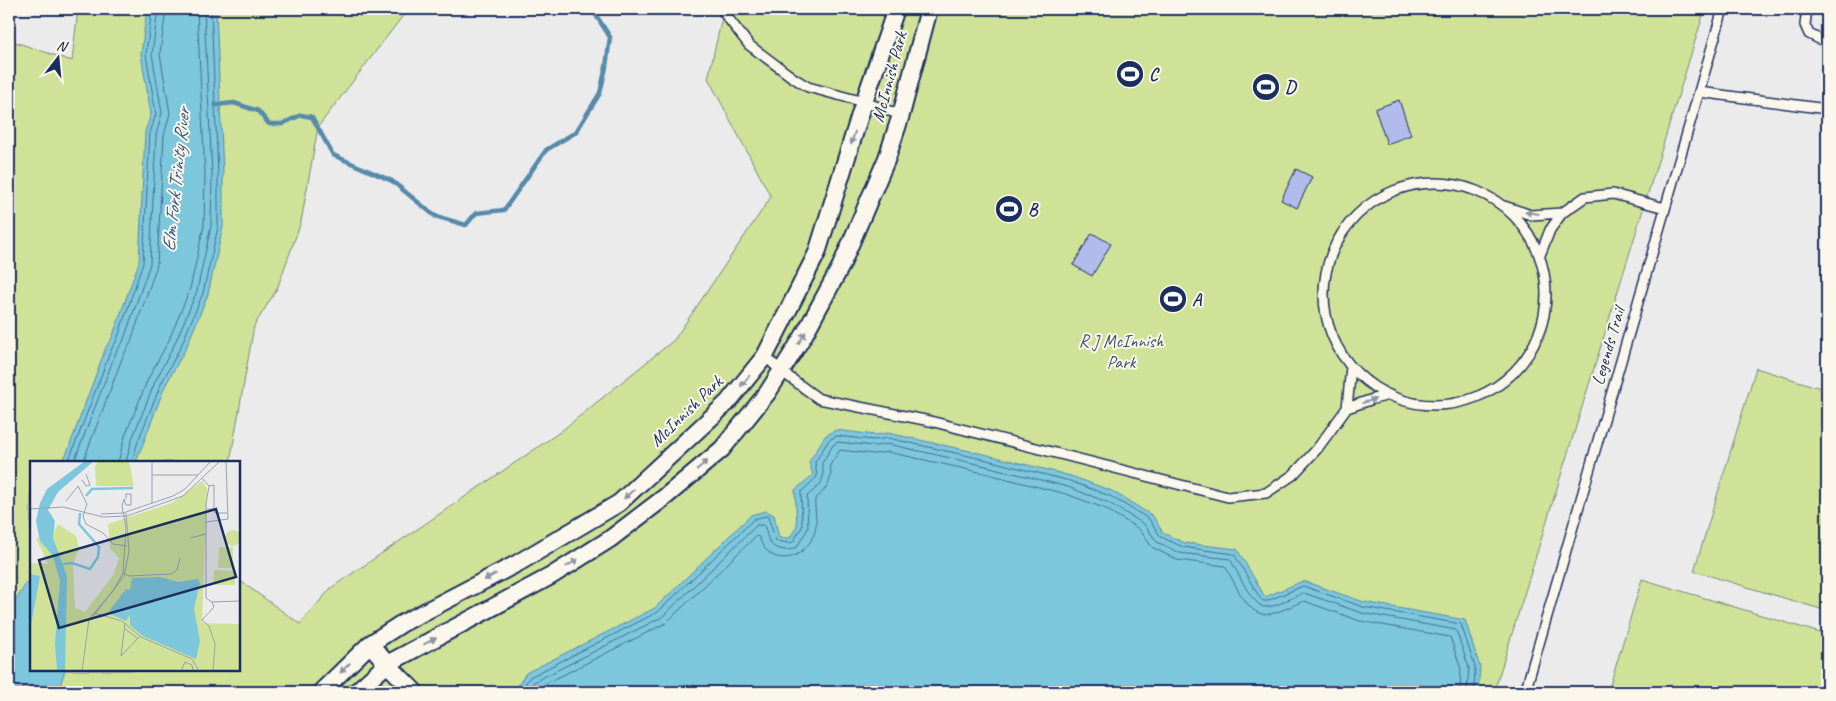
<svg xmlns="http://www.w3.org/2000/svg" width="1836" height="701" font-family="Caveat,sans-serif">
<rect width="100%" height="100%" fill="#ecebec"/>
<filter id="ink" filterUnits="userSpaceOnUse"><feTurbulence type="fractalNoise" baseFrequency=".02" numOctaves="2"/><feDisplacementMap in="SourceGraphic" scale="10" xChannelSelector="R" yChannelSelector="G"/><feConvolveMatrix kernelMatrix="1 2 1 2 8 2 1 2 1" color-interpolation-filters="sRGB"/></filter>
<g filter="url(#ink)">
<path fill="#cfe297" stroke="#75887a" d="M78,9H408L318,127L301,222L277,289L254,326L230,462H31V670H239V580L300,624L331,588L560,432L674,340L771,197L708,78L724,9H1705L1494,692H9V40L72,61Z
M1756,368L1827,390V611L1694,571Z
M1642,579L1827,635V692H1608Z"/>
<path fill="#7dc7dd" stroke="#568aaa" d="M147,9H216L223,174V227L208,294L186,348L165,386L136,462H61L67,453L106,347L112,338L139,262L145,132L151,114L141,54Z
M836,430L875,435L888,433L988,455L1071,476L1112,491L1153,516L1163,533L1185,543L1237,549L1265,597L1303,581L1364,602L1465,620L1480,667L1478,692H514L526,673L655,608L751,515L766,511L774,515L779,538H790L797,526L795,490L813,475L809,462L825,436Z
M31,576V670H65L58,692H9V613L11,608Z"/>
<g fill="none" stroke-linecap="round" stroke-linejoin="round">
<path stroke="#426c91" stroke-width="1" d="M67,462L71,455L111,350L117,340L143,263L150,133L156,114L146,54L152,9
M74,462L116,352L123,342L150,264L156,135L162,113L152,54L158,9
M83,462L123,356L130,344L157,265L164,136L170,113L160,54L166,9
M118,462L125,436L148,379L169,340L190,289L204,225L205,175L197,9
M126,462L132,439L155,382L175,343L197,291L211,226L212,174L204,9
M132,462L138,441L161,384L181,346L203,293L218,227V174L211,9
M519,692L530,677L658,612L754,519L765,516L768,517L776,541L788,543L793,542L802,527L801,492L817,477L815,462L829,440L836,436L874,440L888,438L987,460L1070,481L1110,496L1149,519L1161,537L1183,547L1234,554L1260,598L1263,601H1267L1303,586L1363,607L1461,624L1475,667L1474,692
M527,692L534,682L662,617L757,525H764C769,539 767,548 785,550C790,550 793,549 797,547L808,528L807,496C822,483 825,483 822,463L833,445L838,442L874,446L888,444L986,466L1068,487L1107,502L1144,524L1157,542L1180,553L1230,559C1237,570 1253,609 1267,607C1279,606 1292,597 1304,593L1362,613L1456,630L1469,668L1467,692
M536,692L539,687L666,623L756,536L759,537C770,570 806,561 815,531C818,521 814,509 815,499C827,489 833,481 830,465L840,450L873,454L888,452L984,473L1066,494L1104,508L1139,529L1152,547L1177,560L1225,566C1235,582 1248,620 1271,614C1282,611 1293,605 1304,601L1360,621L1450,637L1461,669L1460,692"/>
<path stroke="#568aaa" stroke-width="4.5" d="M216,105L234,103L258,111L269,124H282L301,115L312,117L333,155L392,181L435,216L466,225L476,213L504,210L546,150L576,132L600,93L606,67L610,37L592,9"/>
</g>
<path fill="#b1bbec" stroke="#1b2f5e" d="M1399,100L1411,135L1387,144L1375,109Z
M1296,169L1312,177L1297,208L1281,200Z
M1092,233L1111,244L1092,276L1073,265Z"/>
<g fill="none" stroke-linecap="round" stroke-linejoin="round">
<defs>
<path id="service" d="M721,9L749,45L792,77L808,87L864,102L901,115
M1807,9L1805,25L1809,34L1827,43
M1699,92L1827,109
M1324 294a111 111 0 1 1 222 0a111 111 0 1 1-222 0Z
M1504,206L1531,215L1562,213
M1540,255L1550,230L1562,213L1585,197L1613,194L1665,208
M765,356L781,371L819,399L930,421L1228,497L1266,493L1293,475L1317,449L1347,408L1351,367
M1347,408L1373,399L1390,395
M1525,692L1723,9"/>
<path id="minor" d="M370,644L387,664L415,692
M321,692L370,644L401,624L518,563L619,503L728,402L765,356L817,253L864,102L896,9
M356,692L387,664L551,576L610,539L665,497L722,449L768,392L804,335L841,266L887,158L901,115L929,9"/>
</defs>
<use href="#service" stroke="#1b2f5e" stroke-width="12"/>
<use href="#minor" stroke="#1b2f5e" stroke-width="20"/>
<use href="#service" stroke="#fbf7ec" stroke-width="9"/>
<use href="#minor" stroke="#fbf7ec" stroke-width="16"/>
</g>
<defs><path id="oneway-solid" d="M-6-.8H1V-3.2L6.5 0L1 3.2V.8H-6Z" transform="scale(1.25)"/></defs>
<g fill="#8b93a5">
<use href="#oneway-solid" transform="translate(853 138) rotate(107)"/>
<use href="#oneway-solid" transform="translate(1532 213) rotate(-173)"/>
<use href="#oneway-solid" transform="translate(802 338) rotate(-58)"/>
<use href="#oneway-solid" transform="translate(745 381) rotate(129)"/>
<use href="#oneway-solid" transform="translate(1369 401) rotate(-18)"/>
<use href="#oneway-solid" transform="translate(702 465) rotate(-41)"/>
<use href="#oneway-solid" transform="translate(629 494) rotate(138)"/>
<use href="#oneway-solid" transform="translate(572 563) rotate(-32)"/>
<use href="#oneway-solid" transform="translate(490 577) rotate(152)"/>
<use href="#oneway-solid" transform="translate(430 641) rotate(-28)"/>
<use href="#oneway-solid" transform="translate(345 668) rotate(135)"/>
</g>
</g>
<defs>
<symbol id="stadium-disc" viewBox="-11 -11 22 22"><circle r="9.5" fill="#1b2f5e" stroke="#fbf7ec"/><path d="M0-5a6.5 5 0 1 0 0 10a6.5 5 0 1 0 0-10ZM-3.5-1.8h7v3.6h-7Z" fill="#fff"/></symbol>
</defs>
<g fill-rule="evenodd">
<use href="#stadium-disc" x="1114" y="58" width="32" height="32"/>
<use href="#stadium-disc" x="1250" y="71" width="32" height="32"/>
<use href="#stadium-disc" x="993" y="193" width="32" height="32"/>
<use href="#stadium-disc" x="1157" y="283" width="32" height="32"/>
</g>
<g text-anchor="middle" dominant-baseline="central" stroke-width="4" stroke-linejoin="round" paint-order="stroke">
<g font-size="18" font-weight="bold" fill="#1b2f5e" stroke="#fbf7ec" text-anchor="start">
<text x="1149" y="74">C</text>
<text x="1285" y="87">D</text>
<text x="1028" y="209">B</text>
<text x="1192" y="299">A</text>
</g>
<g font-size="18" fill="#1b2f5e" stroke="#fbf7ec">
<text transform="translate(889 77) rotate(-75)">McInnish Park</text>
<text transform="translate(1608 346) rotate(-74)">Legends Trail</text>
<text transform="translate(686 411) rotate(-44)">McInnish Park</text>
</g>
<g font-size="18" fill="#3f5369" stroke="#fbf7ec">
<text x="1121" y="341">R J McInnish<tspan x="1121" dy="21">Park</tspan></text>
</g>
<g font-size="19" font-style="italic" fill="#34557e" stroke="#fbf7ec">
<text transform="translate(176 180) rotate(-84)">Elm Fork Trinity River</text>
</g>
</g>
<g transform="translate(30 461)">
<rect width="210" height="210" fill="#ecebec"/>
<path d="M68,0H99L104,25H66L65,5ZM172,20L177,27L172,162L210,163V210H0V102L18,103L6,77H21L28,63L46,75L49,88L43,102L45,147L55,151L84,113L89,97L80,87L78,63L142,42ZM195 77a8 8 0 1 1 16 0a8 8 0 1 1-16 0ZM189,86H203V107H188ZM184,109L205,110V124H183Z" fill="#cfe297"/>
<path d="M55,0H64L28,31L18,49L25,60L23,77L37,115L35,210H27L25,182L30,120L23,95L10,80L6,60L10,42L17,28ZM0,113L10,115L0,170ZM130,116L148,121L168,118L170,122L164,148L170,180L166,198L113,175L100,164V154L96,160L78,152L96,128L100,129L102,117Z" fill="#7dc7dd"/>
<path fill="none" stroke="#7dc7dd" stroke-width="2.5" d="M56,35L62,28L103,27M33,103L42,102L60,108L68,96L69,86L49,63L50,52"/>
<path fill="none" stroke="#98a0b3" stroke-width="1" d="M122,14H168M172,17L179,25L176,43V137L182,141L210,140M52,19L56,25L60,24L56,13M36,40L48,25L57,43L53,55L56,63L73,72L83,83L97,85M122,42V0M0,48L33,46L73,56L97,55L153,35L190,0M176,48H184V24L179,25M184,48L185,52H197M71,53L93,52L143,35L155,28L181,0M176,61L198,58L196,0M160,77L176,73M93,112L99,115L141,113L147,109L150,97M182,141L184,146L172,159L179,165L185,183L183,210M64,152L92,160L111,176L162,198L169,210M61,158L94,115L99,90L96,52M95,162L91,195L110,175M94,167L108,178M52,210L59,158L83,130L93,112L96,66L92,45L94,38L96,44H101V33H96V38M151,210L155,201L162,204L163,210"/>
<path fill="#1b2f5e" fill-opacity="0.15" stroke="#1b2f5e" stroke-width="2.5" d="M186,48L206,116L29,167L9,99Z"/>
<rect width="210" height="210" fill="none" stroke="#1b2f5e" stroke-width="2.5"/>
</g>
<rect width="1836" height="701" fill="none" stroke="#fbf7ec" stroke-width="30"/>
<rect x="15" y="15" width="1806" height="671" fill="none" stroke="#1b2f5e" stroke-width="2" filter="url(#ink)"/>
<g transform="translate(58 58) rotate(16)" stroke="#fbf7ec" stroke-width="4" paint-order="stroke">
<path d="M0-4L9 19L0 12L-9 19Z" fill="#1b2f5e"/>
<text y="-8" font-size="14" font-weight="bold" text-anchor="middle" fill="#1b2f5e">N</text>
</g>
</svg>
